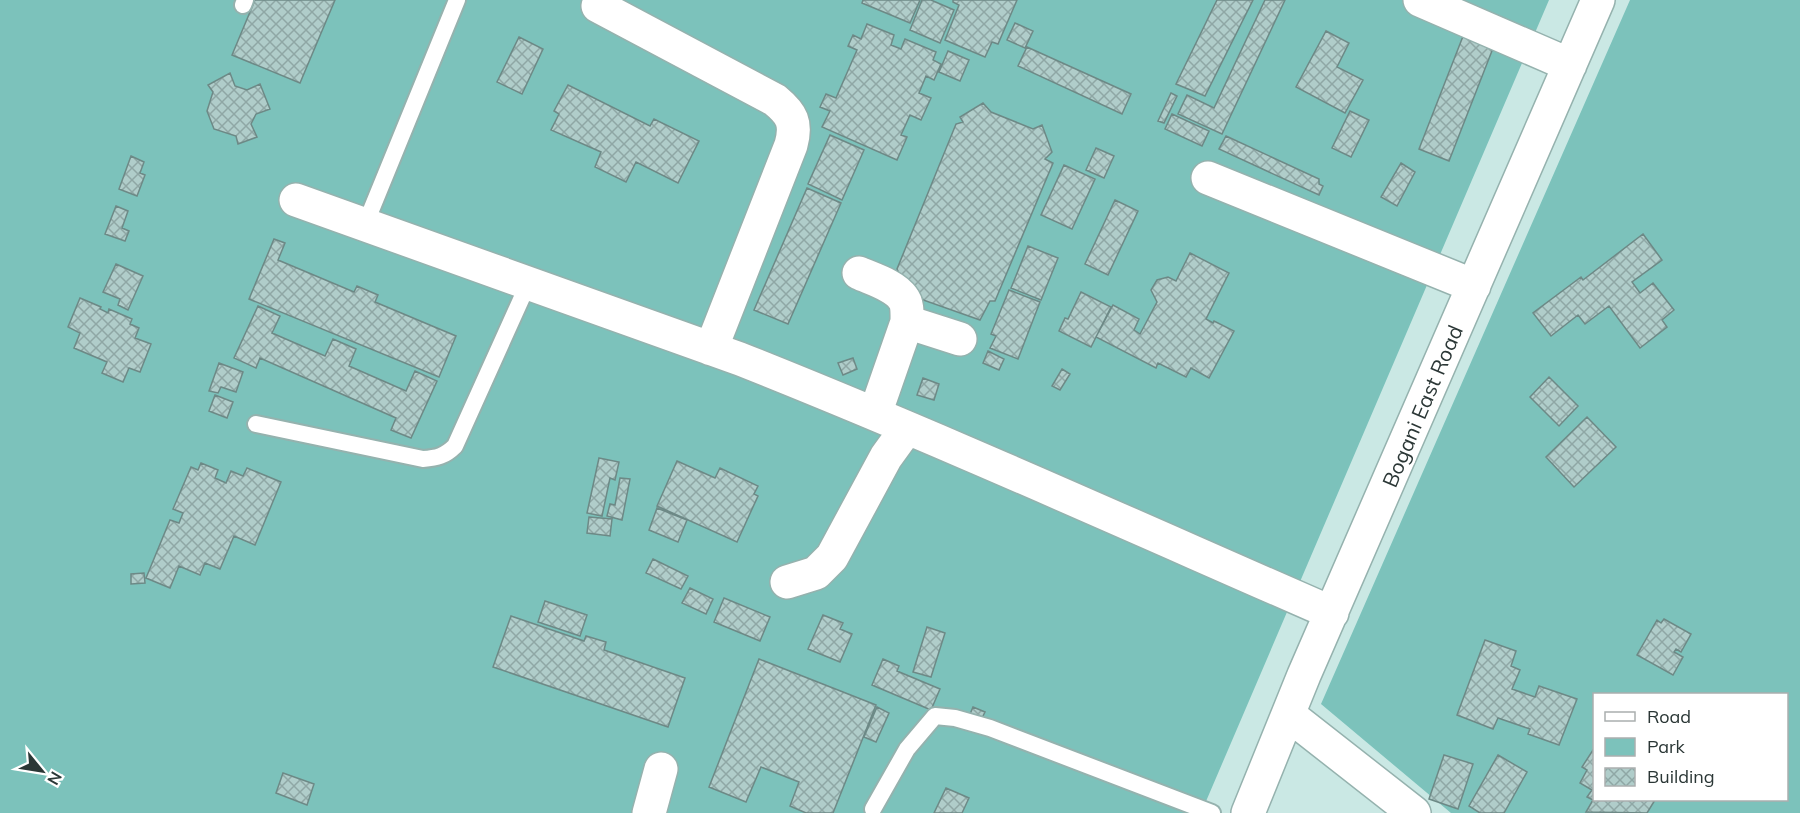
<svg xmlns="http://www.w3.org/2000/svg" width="1800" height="813" font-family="Mulish,sans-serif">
<defs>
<pattern id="building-cross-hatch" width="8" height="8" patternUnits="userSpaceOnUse" patternTransform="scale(1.5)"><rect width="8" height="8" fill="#b0cdca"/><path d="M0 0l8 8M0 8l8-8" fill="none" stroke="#8fa7a5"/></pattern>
</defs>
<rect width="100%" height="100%" fill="#cae8e4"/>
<path fill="#7cc2bb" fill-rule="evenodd" d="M0,0H1549L1201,813H0Z
M1630,0H1800V813H1451L1321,704ZM1594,694H1786V800H1594Z"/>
<path fill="url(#building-cross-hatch)" stroke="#6d8986" stroke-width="1.5" d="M255,0H335L300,83L232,55Z
M863,0H920L910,23L862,3Z
M922,0H931L954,10L940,43L910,30Z
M953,0H1017L998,44L992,42L985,57L945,40L959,5L953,2Z
M1217,0H1253L1205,96L1176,84Z
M1265,0H1285L1222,134L1178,114L1187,95L1214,108Z
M1015,23L1033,31L1025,48L1007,40Z
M867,24L894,35L891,45L901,49L905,39L936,52L933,60L941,64L934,80L926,76L919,93L931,98L921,120L910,115L901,135L907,137L897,160L822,127L830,111L820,107L826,94L836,98L857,50L848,46L853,35L861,39Z
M1467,26L1497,38L1449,161L1419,149Z
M1326,31L1349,43L1337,67L1363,80L1345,113L1296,87Z
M519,37L543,49L522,94L497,82Z
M1027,47L1131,94L1122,114L1018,66Z
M948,51L969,60L960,81L939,72Z
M230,73L235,86L247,90L260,84L270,109L256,114L251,124L257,137L238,144L236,136L214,129L207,111L213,92L208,85Z
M568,85L650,126L654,119L699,141L678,183L636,162L626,182L595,167L601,152L551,130L559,114L554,111Z
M1171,93L1177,96L1164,123L1158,121Z
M983,103L991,112L1033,129L1042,125L1052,152L1045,159L1053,163L995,301H990L980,320L909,295L897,269L956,124L963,122L960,117Z
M1350,111L1369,120L1351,157L1332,148Z
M1172,114L1209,131L1202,146L1165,129Z
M830,135L864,150L842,200L808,184Z
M1226,136L1319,179V184L1323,186L1319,195L1219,149Z
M1096,148L1114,156L1104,178L1086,170Z
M131,156L144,162L140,173L145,175L137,196L119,189Z
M1401,163L1415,172L1397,206L1381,197Z
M1064,165L1095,179L1072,229L1041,215Z
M807,188L841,203L788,324L754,310Z
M1115,200L1138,211L1108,275L1085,264Z
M116,206L128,211L122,228L129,231L125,241L105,234Z
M1643,234L1662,260L1632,282L1640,293L1653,283L1674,310L1662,320L1667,327L1640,348L1609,306L1585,324L1578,315L1551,336L1533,313L1581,277L1583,280Z
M274,239L285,243L278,260L354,292L357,286L378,295L375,302L456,336L439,377L249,299Z
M1028,246L1058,258L1041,300L1011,288Z
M1190,253L1229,273L1206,319L1213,323L1214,321L1234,331L1209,378L1191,368L1186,377L1158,363L1156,368L1096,337L1113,305L1139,319L1134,330L1140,334L1157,302L1151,290L1157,280L1168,277L1176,281Z
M116,264L143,276L128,310L118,305L120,299L103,292Z
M1009,290L1040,302L1018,359L990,348L996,336L991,334Z
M1081,292L1111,307L1091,347L1059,331L1065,318L1068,319Z
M80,298L101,307L100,309L108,313L109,309L132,319L130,324L139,328L135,338L151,344L140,372L129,368L123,382L102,373L107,362L74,348L80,333L68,327Z
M258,306L280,316L272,333L325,356L333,339L356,349L349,366L406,391L415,371L437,381L411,438L391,430L396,418L260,358L256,368L234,358Z
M988,351L1004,359L999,370L983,363Z
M853,358L857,369L843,375L838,363Z
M219,363L243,372L236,392L221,387L218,393L209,391Z
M1062,369L1070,374L1060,390L1052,386Z
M1549,377L1578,406L1559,426L1530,397Z
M923,378L939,384L934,400L917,395Z
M215,395L233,402L227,418L209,411Z
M1587,417L1616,447L1574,487L1546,457Z
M599,458L619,462L615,480L610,478L602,516L587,513Z
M677,461L715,478L720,468L758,486L754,494L758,496L737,542L657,506Z
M201,463L218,470L215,478L226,483L231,471L243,476L247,468L281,482L255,545L234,536L220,569L205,563L200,575L179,566L170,588L146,578L170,520L179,523L183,513L173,509L191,467L198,470Z
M620,478L630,479L622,520L607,516L610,504L615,505Z
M657,508L687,520L678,542L649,530Z
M589,517L612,519L610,536L587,533Z
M653,559L688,576L681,589L646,573Z
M144,573L145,583L131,584V574Z
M690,588L713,599L706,614L682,603Z
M724,598L770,617L760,641L714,622Z
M545,601L587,615L580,636L538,622Z
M823,615L843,623L840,629L852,634L840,662L808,649Z
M511,616L584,641L586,636L606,642L604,650L685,678L668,727L493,667Z
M1664,619L1691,634L1681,652L1676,649L1674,652L1683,657L1673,675L1637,655L1657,620L1661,623Z
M927,627L945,633L931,677L913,672Z
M1485,640L1516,651L1511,666L1520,670L1512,689L1535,697L1539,686L1577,699L1559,745L1528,734L1530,729L1498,718L1493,729L1457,715Z
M759,659L876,705L833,813H806L790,806L799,782L761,767L746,802L709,787Z
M883,659L899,666L897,671L940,689L931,710L872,685Z
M877,707L889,713L876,742L864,737Z
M973,707L985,712L979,724L968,719Z
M1593,750L1594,752V800H1655L1647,813L1586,812L1593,800L1587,797L1592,790L1580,783L1587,770L1582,767Z
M1444,755L1473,764L1458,809L1429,799Z
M1498,755L1527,772L1504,813H1480L1469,806Z
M283,773L314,784L307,805L276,793Z
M946,788L969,798L962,813H934Z"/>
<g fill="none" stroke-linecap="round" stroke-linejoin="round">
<defs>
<path id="service" d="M243,5L245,0
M365,225L457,0
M256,424L423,459C437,458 445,456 455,446L528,284
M873,809L907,749L935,716L955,718L990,728L1212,813"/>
<path id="minor" d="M1420,0L1570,65
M598,6L775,100C792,114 797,123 791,145L711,349
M1208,178L1474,286
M296,200L740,359C939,438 1135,527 1332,613
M859,273C872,279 894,285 903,298C908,304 907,315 907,322L875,414
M907,322L960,339
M787,582L816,573L832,557L886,457L907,428
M1289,715L1414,813
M649,813L661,769
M1248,813L1304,675L1598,0"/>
</defs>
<use href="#service" stroke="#95b2ae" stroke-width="20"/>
<use href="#minor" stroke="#95b2ae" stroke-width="36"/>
<use href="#service" stroke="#fff" stroke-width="16"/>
<use href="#minor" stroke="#fff" stroke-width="33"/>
</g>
<g text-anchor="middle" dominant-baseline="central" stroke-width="5" stroke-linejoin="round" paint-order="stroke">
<g font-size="21" fill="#2b3736" stroke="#fff">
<text transform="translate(1422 406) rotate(-67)">Bogani East Road</text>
</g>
</g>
<rect x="1593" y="693" width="195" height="108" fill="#ffffff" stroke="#aaafaf" stroke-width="1.5"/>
<rect x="1605" y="712" width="30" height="9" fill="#ffffff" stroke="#aaafaf" stroke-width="1.5"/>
<text x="1647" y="723" font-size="18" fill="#2b3736">Road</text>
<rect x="1605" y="738" width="30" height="18" fill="#7cc2bb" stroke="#aaafaf" stroke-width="1.5"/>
<text x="1647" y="753" font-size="18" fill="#2b3736">Park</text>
<rect x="1605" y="768" width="30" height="18" fill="url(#building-cross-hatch)" stroke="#aaafaf" stroke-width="1.5"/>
<text x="1647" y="783" font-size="18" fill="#2b3736">Building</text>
<g transform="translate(42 771) rotate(120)" stroke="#ffffff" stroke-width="4.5" paint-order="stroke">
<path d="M0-4.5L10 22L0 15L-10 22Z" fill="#2b3736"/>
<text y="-9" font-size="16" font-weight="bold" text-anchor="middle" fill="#2b3736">N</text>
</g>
</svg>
